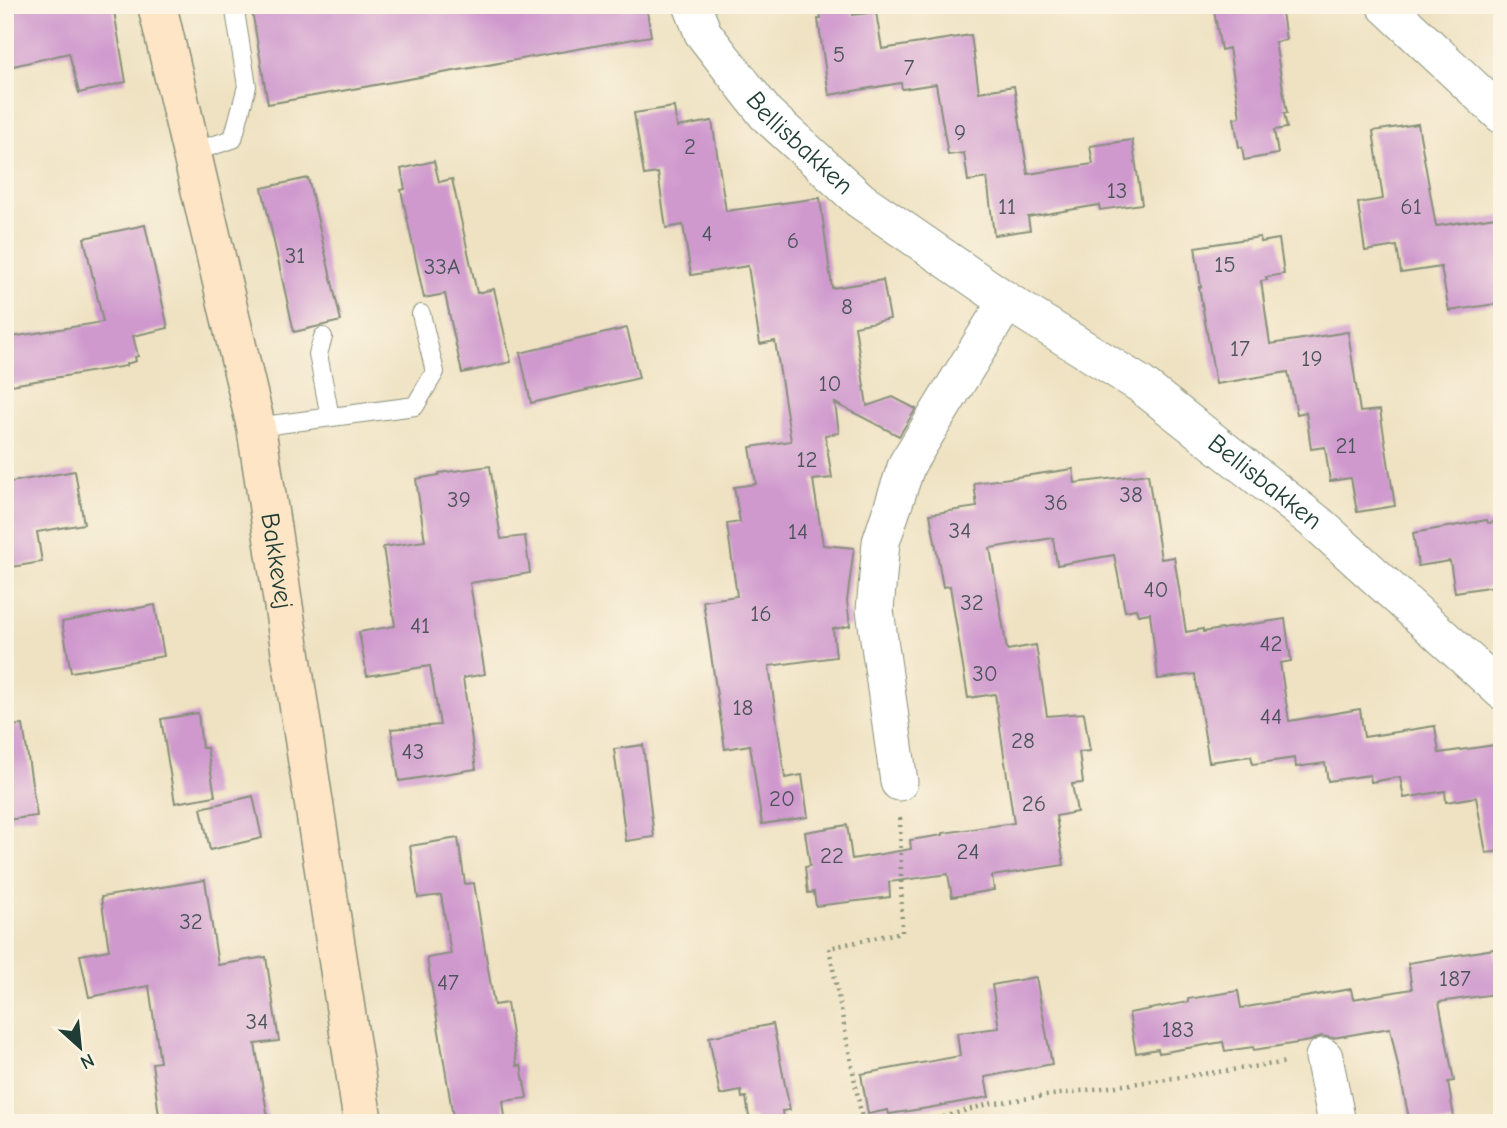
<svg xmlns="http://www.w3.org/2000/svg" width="1507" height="1128" font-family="'Comic Neue',sans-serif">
<rect width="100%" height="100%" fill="#fcf5e5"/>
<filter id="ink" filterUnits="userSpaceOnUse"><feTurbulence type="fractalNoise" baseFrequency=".0143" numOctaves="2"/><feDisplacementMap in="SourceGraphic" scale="14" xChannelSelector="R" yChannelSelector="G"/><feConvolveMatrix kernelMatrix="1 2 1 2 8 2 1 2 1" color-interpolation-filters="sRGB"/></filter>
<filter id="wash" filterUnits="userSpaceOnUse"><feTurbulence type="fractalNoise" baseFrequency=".00686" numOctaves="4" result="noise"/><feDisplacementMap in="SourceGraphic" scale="28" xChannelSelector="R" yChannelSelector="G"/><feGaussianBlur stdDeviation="1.57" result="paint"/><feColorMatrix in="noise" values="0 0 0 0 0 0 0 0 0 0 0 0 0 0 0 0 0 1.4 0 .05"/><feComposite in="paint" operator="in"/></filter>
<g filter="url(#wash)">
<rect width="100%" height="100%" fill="#efe2c2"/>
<g id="blocks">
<path fill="#cf99ce" d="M5,5H113L126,82L79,93L69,53L5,68Z
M251,5H646L651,36L268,104Z
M819,5H851L853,15L876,12L882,49L971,35L979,92L1014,86L1028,174L1093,164L1090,146L1132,140L1142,204L1100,210L1099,205L1028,217L1030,230L994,235L987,178L968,181L964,153L948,155L936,84L902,89L901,83L829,95L818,19H821Z
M1213,5H1281L1286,40L1275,42L1287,113H1284L1287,128L1274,130L1278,154L1244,160L1242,147H1239L1234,118L1240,117L1229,48L1221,50Z
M674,107L677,127L712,121L726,211L820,198L832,288L883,280L890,319L855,326L867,406L893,397L916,409L899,436L835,403L839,433L825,435L832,478L813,480L823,545L854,548L847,601L850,626L833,629L836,657L769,666L785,778L802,775L808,817L762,824L750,745L725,749L703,601L737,596L727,524L740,522L734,487L756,484L750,447L791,441L775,341L760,344L748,266L691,275L683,225L666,228L658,173L644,175L634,113Z
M1418,124L1436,226L1502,216V303L1449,311L1441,267L1401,273L1397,246L1365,251L1358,203L1383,199L1373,131Z
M434,161L439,182L452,179L477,293L494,289L511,362L462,373L445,294L424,298L401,190L405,189L401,169Z
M308,178L341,321L294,332L262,188Z
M145,225L168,328L133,336L138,356L135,357L136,361L126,364V366L5,386V338L103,322L84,238Z
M1260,237L1261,242L1279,239L1284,274L1266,277L1267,280L1261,281L1270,344L1348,332L1360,412L1380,410L1395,506L1357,512L1351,478L1330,481L1325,447L1311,449L1306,412L1297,414L1288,372L1216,384L1199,287H1201L1195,247Z
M627,328L639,378L531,403L520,353Z
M490,466L501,539L525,536L530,573L470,583L485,674L463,678L476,769L399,781L391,729L440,725L430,666L367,676L359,632L395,626L383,547L425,541L416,479L439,475V473Z
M1073,469L1075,483L1148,474L1161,559L1174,557L1186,632L1203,629V632L1285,619L1291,661L1280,663L1289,721L1360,709L1364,737L1435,726L1439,753L1502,744V851L1486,853L1476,797L1446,802L1445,791L1404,798L1400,777L1371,782L1370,775L1328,781L1325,763L1296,767L1295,758L1253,764L1251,756L1209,762L1195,674L1158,679L1150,613L1138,615L1136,609L1125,611L1114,555L1057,565L1053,538L990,548L1007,650L1036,645L1047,716L1084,713L1090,751L1079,752L1083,783L1072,784L1077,812L1056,816L1064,865L992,876L994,890L952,897L948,874L889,882L890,897L816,906L814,892L808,893L805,867L810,866L805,832L847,825L852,859L911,849L910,840L943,835V833L1014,823L995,694L968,698L950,586L943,587L930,514L977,507L974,483Z
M75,471L84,524L37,532L42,562L5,568V483Z
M1487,520L1488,523L1502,521V585L1455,592L1450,561L1418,566L1413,533Z
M155,605L164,656L71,672L62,622Z
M198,713L202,748H207L215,796L175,803L161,719Z
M23,725L37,816L5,820V726Z
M643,745L654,837L626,841L614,749Z
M253,796L262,838L210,850L201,808Z
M458,838L465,884L474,883L494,1005L507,1003L517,1066L521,1065L527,1098L503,1101L505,1117L473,1123H454L427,958L451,954L441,895L418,898L410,846Z
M205,880L218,965L266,957L279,1041L255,1044L269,1123H160L152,1063L160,1062L149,986L89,997L80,955L109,950L101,897Z
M1494,949L1496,960L1502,959V993L1439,1002L1454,1081L1448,1082L1455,1123H1410L1390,1028L1333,1038L1321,1036L1310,1041L1254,1050L1253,1047L1225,1051L1223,1042L1159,1053L1158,1049L1136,1053L1129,1013L1188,1002V999L1238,991L1241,1008L1351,989L1353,999L1412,989L1408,963Z
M1036,977L1052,1064L985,1077L989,1097L928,1108L889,1114L888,1110L868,1114L861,1074L960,1056L957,1033L999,1028L992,985Z
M773,1024L790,1110L782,1111L784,1123H755L754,1117H749L746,1097L742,1098L741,1091L720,1095L709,1037Z"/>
</g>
</g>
<g filter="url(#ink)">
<use href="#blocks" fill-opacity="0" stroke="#87907b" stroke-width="2"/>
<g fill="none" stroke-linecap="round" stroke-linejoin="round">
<defs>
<path id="lane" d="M193,152L233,139L247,86L234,5
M323,337L318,354L330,417
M256,427L415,406L435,372L421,314"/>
<g id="street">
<path id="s1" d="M692,5L703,33L766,114L860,200L1007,301L1140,384L1318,524L1502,691"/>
<path d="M1385,5L1502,115"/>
<path d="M899,782L875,610L881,542L907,464L1007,301"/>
<path d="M1324,1057L1337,1123"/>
</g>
<g id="secondary">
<path id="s2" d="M157,5L256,427L363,1123"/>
</g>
</defs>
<use href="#lane" stroke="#87907b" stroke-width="20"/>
<use href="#street" stroke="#87907b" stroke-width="39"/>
<use href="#secondary" stroke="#87907b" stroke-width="41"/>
<path stroke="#87907b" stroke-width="4.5" stroke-dasharray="2 5" stroke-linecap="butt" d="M900,818L902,932L829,948L862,1118L917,1123
M923,1123L988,1104L1288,1062"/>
<use href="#lane" stroke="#fff" stroke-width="18"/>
<use href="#street" stroke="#fff" stroke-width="37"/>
<use href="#secondary" stroke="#fee5c5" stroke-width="38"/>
</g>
</g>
<g text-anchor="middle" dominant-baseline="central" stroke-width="5" stroke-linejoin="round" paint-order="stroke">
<g font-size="23" fill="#4b545a">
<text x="839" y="54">5</text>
<text x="909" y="67">7</text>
<text x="960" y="132">9</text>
<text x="690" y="146">2</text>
<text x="1117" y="190">13</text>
<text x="1007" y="206">11</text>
<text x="1411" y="206">61</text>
<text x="707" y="233">4</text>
<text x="793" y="240">6</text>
<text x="295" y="255">31</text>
<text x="1225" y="264">15</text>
<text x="442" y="266">33A</text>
<text x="847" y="306">8</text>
<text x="1240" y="348">17</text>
<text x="1312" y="358">19</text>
<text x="830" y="383">10</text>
<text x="1346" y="445">21</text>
<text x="807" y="459">12</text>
<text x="1131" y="494">38</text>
<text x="459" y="499">39</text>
<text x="1056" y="502">36</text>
<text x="960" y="530">34</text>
<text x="798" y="531">14</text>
<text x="1156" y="589">40</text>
<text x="972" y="602">32</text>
<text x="761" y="613">16</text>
<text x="420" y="625">41</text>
<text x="1271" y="643">42</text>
<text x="985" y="673">30</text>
<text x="743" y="707">18</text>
<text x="1271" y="716">44</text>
<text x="1023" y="740">28</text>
<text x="413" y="751">43</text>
<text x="782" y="798">20</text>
<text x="1034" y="803">26</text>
<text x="968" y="851">24</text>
<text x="832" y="855">22</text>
<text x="191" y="921">32</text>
<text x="1455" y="978">187</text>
<text x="448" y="982">47</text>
<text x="257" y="1021">34</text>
<text x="1178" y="1029">183</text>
</g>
<g font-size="26" fill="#1f3d34" stroke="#fcf5e5">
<text stroke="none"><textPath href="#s1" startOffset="177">Bellisbakken</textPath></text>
<text stroke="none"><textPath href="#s1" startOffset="754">Bellisbakken</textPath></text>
<text stroke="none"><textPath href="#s2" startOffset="569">Bakkevej</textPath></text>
</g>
</g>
<rect width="1507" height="1128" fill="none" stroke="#fcf5e5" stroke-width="28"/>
<g transform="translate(80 1047) rotate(153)" stroke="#fcf5e5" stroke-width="5" paint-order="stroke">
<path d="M0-5L12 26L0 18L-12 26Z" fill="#1f3d34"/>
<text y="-10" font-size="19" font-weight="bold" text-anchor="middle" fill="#1f3d34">N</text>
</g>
</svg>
